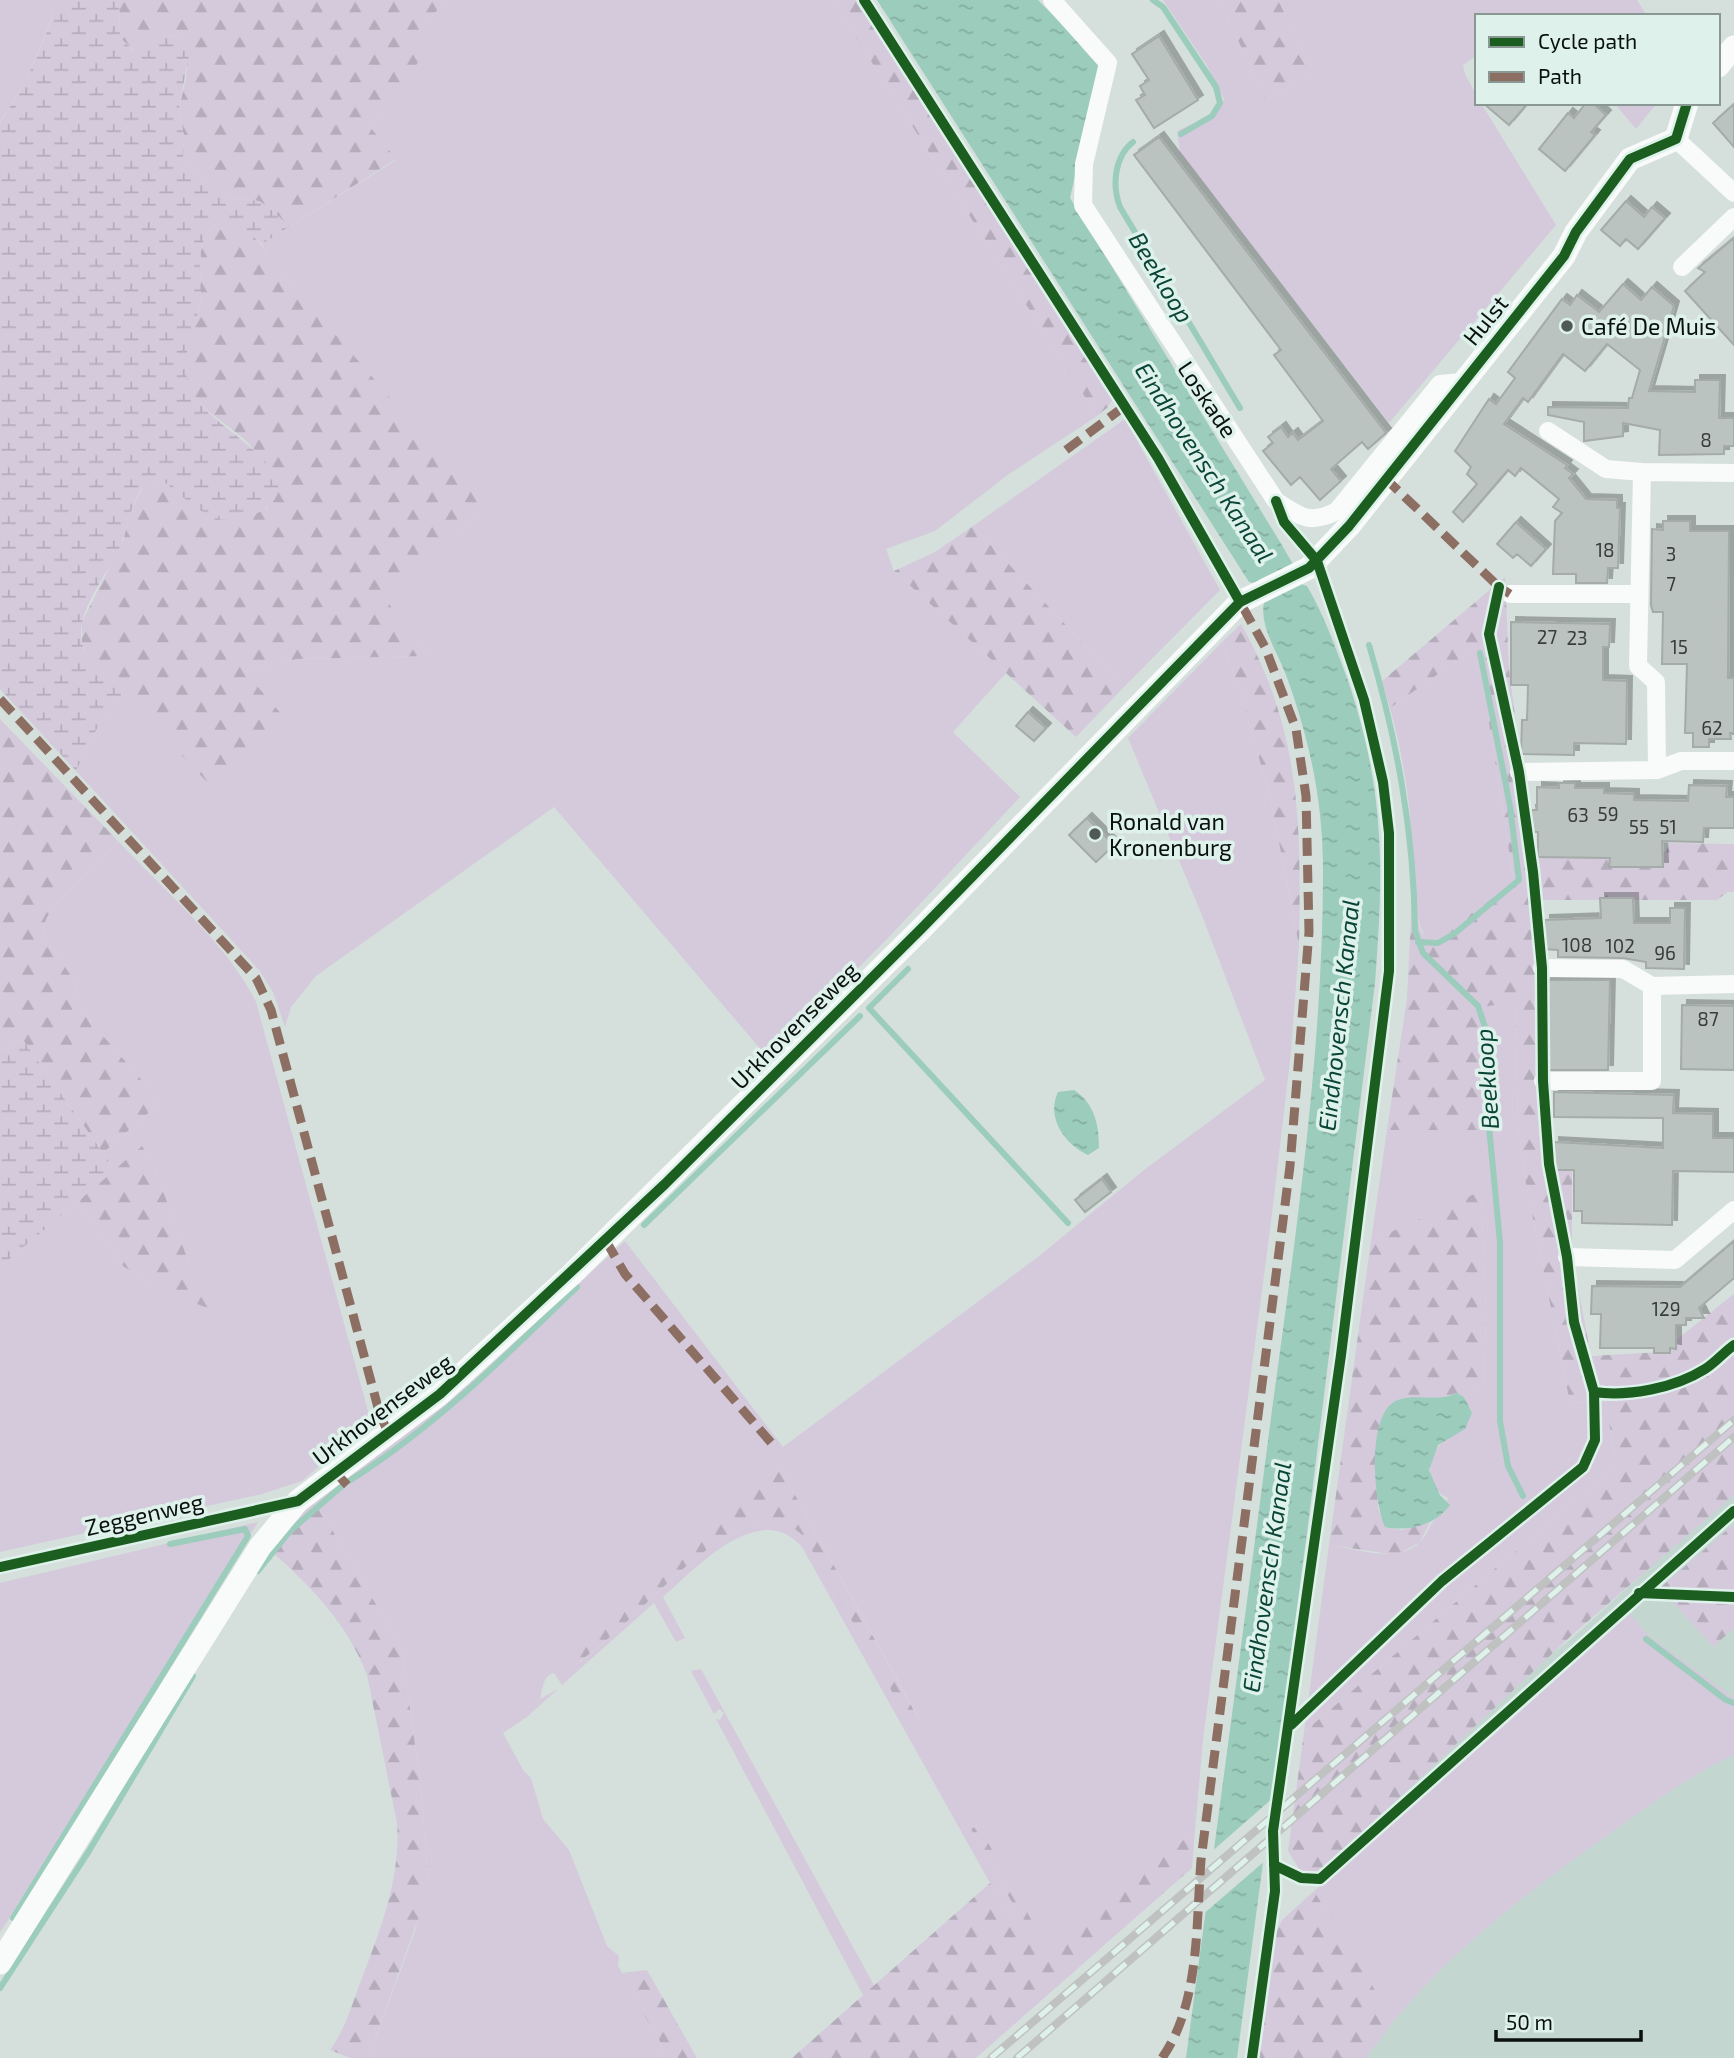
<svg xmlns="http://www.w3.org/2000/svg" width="1734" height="2058" font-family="'Exo 2',sans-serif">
<defs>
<pattern id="forest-firs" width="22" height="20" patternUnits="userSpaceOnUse" patternTransform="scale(1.75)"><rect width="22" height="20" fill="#d4cadb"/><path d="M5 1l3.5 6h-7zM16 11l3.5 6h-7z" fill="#b5acbb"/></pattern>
<pattern id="wetland-marsh" width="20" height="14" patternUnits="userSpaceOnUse" patternTransform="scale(1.75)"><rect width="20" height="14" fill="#d4cadb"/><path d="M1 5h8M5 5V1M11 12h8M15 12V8" fill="none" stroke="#b5acbb"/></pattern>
<pattern id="water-ripples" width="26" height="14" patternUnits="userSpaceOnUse" patternTransform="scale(1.75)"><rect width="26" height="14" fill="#9bccbc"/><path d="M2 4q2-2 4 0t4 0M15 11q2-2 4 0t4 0" fill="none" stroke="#84aea0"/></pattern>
<filter id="shadow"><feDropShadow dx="5" dy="-5" stdDeviation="0" flood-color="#0004"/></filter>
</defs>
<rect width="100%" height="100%" fill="#d5e0dc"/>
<path fill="#c3d7d0" d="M1734,1491V2058H1308L1348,1845L1379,1784L1570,1640Z"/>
<path fill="#d4cadb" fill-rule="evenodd" d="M0,0H57C44,45 26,83 0,122Z
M446,0H832L1097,416L1009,474L935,531L886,549L894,571L1006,673L953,732L1020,797L890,936L768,1058L554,807L316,976L291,1007L285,1027L273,992L259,970L76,771L96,730L124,693L208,783L244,671L297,659L429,656L381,595L485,510L267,255L262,244L396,160L371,128L426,50L414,37Z
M1163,0H1219L1266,100L1313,72L1278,0H1637L1647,16H1477V55L1463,65C1464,79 1477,89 1477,103H1481L1556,225L1389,423L1180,152L1177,131L1217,112L1224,99L1206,64Z
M1614,103H1657L1636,129Z
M1125,419L1220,590L1124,687L973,526Z
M1222,642L1240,690L1271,801L1299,946L1291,1052L1271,1222L1203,1740L1195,1830L1050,1954L977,1825L971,1829L1018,1913L1028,1923L1021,1927L1012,1919L990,1883L802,1547C759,1498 696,1568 663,1597L685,1638L676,1642L654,1603L562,1685L554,1673C542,1676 543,1689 540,1699L558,1689L527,1717L503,1733L523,1770L531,1778L543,1819L569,1850L607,1946L619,1956L618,1965L622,1973L630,1974L625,1978L634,1985L633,1996C647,2007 641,2012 647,2020C659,2037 660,2037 663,2058H368L415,1931L428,1880L421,1789L403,1656L390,1628L315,1501L468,1385L625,1241L783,1447L1039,1256L1144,1170L1265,1080L1201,913L1128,738ZM779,1466L922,1724L805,1537C759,1485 673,1579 640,1609C621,1628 600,1646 580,1662H569L568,1658Z
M1471,651L1478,652L1514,884L1429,944C1405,904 1414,858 1410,814C1406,778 1400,743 1390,708Z
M118,841C161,887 230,947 256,1002L371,1422L302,1481L262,1494L0,1552V1267L77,1202L123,1266L157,1289L212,1309L187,1258L155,1168L142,1146L115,1170L103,1153L161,1102L82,1012L74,980L45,938L43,928L47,917L62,898Z
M1515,1001L1518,1125L1525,1179L1570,1403L1605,1402L1617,1464L1304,1732L1329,1545C1356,1549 1399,1564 1420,1542C1432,1530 1426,1523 1444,1513L1448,1498C1440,1495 1436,1489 1433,1482C1419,1453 1455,1431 1472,1413L1464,1397L1484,1387L1486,1307L1481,1192L1371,1241L1387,1130H1494L1482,1006Z
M258,1522L5,1925L0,1932V1583Z
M1630,1614L1649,1636L1734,1698V1755C1689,1775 1652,1804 1612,1832C1533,1888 1456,1946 1394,2021L1314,1891Z
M701,1669L875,1987L863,1995L716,1719L720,1720L724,1713L719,1709L714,1714L691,1671Z"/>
<path fill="url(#forest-firs)" d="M119,0H446L415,36L427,50L371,128L396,159L289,227L271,209L259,201L226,197L183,160L184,137L179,109L186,78L189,37L166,35L135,51L120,38Z
M832,0H856L929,109L1113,399L1107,408L1097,416Z
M1219,0H1278L1313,72L1266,100Z
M223,220C242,225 259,237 267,255L486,509L382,595L429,656L297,659L244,671L283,716L208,783L88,658L82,643V622L124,538L129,514L143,486L163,481C211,515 209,528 268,508C266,493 266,467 258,455C240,426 194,415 186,376C180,345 202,321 201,292C200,265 195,234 223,220Z
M973,526L1124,687L1076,737L894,571L935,552Z
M1505,577L1509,669L1533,855L1666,852L1669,843L1734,844V892H1728L1717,900H1536L1545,1061L1547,1153L1571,1154L1572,1158V1256L1591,1356L1661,1352L1734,1294V1495L1571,1636L1318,1874L1301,1872L1288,1851L1304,1732L1617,1464L1605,1402L1570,1403L1525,1179L1518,1125L1515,1002L1482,1007L1494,1130H1387L1407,998L1412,898L1420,929L1429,944L1514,883L1478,653L1471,651L1390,708L1382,681Z
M1241,624C1302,732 1301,826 1299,946L1271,801L1240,690L1222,642Z
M0,719L118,841L62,898L47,917L43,928L45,938L74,980L82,1012L161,1102L103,1153L23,1040L0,1051Z
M142,1146L155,1168L187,1258L213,1310L157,1289L123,1266L77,1202Z
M1481,1191L1486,1307L1484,1387L1464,1397L1457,1393L1435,1400L1377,1479L1378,1508L1385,1527L1402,1530L1431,1520L1420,1542L1397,1555L1329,1545L1371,1241Z
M779,1466L922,1725L913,1729L805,1538C759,1485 673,1579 640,1609C621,1628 600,1646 579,1662L571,1666L567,1658Z
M315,1501L390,1628L403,1656L421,1789L428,1880L424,1903L368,2058H350L330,2050C344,2031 351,2008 359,1986C379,1933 401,1880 397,1823L367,1675C349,1626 311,1586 272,1552L287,1528Z
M1734,1524V1628L1713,1647L1660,1588Z
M978,1825L1050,1953L1195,1830L1192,1868L976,2058H792L990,1883L1012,1919L1021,1926L1027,1923L1018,1913L971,1829Z
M1314,1891L1394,2021L1366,2058H1259L1275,1934L1282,1920Z
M647,1970L697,2058H663C660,2037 659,2037 647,2020C641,2012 647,2007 633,1996L634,1985L627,1984L625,1978L630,1974L622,1973Z"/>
<path fill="url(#wetland-marsh)" d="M57,0H119L120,38L134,51L166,35L189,37L191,44L179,109L184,137L183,160L226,197L259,201L271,209L289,227L262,244L244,229L223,220C195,234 200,264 201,291C202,319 183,342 186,373C191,419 261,439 277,481C287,509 236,526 215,518C197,511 179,493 163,481L143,486C129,506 128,530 118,551C104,581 63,626 90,659C99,671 113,682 124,693L96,730L76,771L0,689V123C25,84 45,45 57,0Z
M23,1040L115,1170L0,1267V1051Z"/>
<path fill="url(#water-ripples)" d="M877,0H1038L1100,64L1070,198L1280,542L1293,564L1298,583L1307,586C1324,615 1335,646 1347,678C1385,789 1384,868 1375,983L1308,1525L1237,2058H1186C1215,1842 1244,1626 1272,1410C1296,1234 1323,1049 1323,871C1323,801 1310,741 1286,675C1278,653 1257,623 1265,599L1259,585L1249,582Z
M1074,1090C1095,1104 1099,1125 1099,1148L1088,1155C1064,1144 1046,1117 1058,1092Z
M1457,1393L1464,1397L1472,1413L1465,1429L1438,1445L1429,1470L1440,1495L1450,1505C1436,1525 1408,1532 1385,1527C1373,1501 1366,1411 1398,1400C1419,1393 1435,1403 1457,1393Z"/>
<path fill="#d5e0dc" d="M1275,1796L1266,1860L1201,1916L1210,1853Z"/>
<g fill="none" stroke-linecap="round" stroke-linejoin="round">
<path stroke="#9bccbc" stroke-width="6" d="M1153,0L1163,7L1216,87L1220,103L1212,116L1181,134
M1133,142C1114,157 1112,186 1120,207L1240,408
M1369,645C1397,740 1414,831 1415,931L1423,953L1478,1006L1485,1027L1486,1095L1500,1242V1421L1508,1466L1523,1496
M1418,942L1438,943L1454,934L1519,880L1510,806L1480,653
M908,969L869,1008L1068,1223
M644,1225L860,1016
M349,1481C434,1427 505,1357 577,1287
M258,1571L290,1531L342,1486
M1646,1639L1726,1700L1734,1703
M13,1918L248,1536L245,1529L170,1544
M0,1988L89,1851L193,1676"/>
</g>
<path fill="#bbc3c0" stroke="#a4aba8" stroke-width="2" filter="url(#shadow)" d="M1159,36L1198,100L1154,128L1136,100L1145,95L1140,86L1149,80L1132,54Z
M1483,103H1528L1509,125Z
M1586,103H1593L1606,115L1591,132L1595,135L1565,171L1539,149L1568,113L1574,118Z
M1734,104V147L1713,123Z
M1159,137L1386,433L1368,449L1362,442L1331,469L1341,481L1320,500L1300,477L1291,485L1263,451L1273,443L1268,437L1281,427L1288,437L1293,433L1298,440L1323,421L1274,355L1281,350L1134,155Z
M1626,201L1644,217L1652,207L1665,218L1638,249L1626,239L1620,246L1601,230Z
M1734,238V345L1685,291L1705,272L1698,268Z
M1623,284L1641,300L1652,287L1674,306L1649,391L1695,392V380H1720L1719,418H1734V446H1724V454L1659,455L1660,430L1623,423V436L1584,441V422L1548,415V407L1628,408L1629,398H1632L1640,370L1607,344L1585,371L1563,354L1528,402L1523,398L1504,424L1567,465L1565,468L1573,474L1569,478L1586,499L1617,500V508H1620L1618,568H1608L1607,583H1576V574H1553L1555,521L1562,513L1553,507L1559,499L1521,468L1515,476L1508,470L1463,522L1453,512L1477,484L1467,474L1471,467L1455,451L1489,399L1496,404L1515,378L1508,372L1562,299L1570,305L1577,295L1599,312Z
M1663,521H1690V531H1729L1728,678H1734V733H1730L1731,739H1709V747H1693V733H1685L1687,664H1662L1663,612H1653L1651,605L1652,529L1663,530Z
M1516,522L1546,549L1531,566L1517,554L1513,558L1497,544Z
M1511,622L1610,624L1609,647H1603V680L1627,681L1626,744L1574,743V755L1521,754L1522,720H1527L1528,685H1511Z
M1028,712L1046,728L1034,741L1016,726Z
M1559,783H1575V788H1604V793L1634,794V800L1688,801L1689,785L1727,786L1726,797H1734V828H1704L1703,842L1662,841L1663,867H1609L1610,858L1538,857V832H1534L1531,810H1537V787L1559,788Z
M1087,818L1114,845L1096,862L1069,835Z
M1600,898H1633L1634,923H1670V908H1685L1684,969L1646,968V962L1623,958L1558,957V950L1544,949L1545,920L1601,918Z
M1546,980H1610L1608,1070H1549Z
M1682,1005L1734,1006V1070L1681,1069Z
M1554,1092L1674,1095L1673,1113L1713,1114V1138H1734V1172L1673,1171L1672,1225L1582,1223V1211H1574V1170H1556L1554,1142L1663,1148V1118L1554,1117Z
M1102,1179L1111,1192L1085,1212L1075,1200Z
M1734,1241V1278L1699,1308L1704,1318H1686V1325H1676V1349L1670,1348V1353H1654V1348H1600L1601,1314H1591L1592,1286L1680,1287Z"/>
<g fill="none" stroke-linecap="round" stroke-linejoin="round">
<path stroke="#f9fafa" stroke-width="18" d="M1052,0L1108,63L1084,164L1083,205L1276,501C1301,517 1309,525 1337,511L1440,384L1462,382
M1676,139L1734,193
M1682,267L1734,217
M1548,431L1606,469L1642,472
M1510,594H1638
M1657,770L1656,682L1638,666L1642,472L1734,473
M1519,772L1657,770L1681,761H1734
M1542,968L1623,969L1652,986L1734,984
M1543,1081H1652V986
M1567,1257L1675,1260L1734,1210"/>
<path stroke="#f9fafa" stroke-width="23" d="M1718,66L1734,47
M0,1963L260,1547L298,1501L440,1394L571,1275L922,928L1240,602L1309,568L1349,526L1564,256L1576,232L1630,159L1676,139L1687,103"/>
<defs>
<path id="rail" d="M991,2058L1734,1420
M1017,2058L1734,1437"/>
</defs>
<use href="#rail" stroke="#c0c2c2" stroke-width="8"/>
<use href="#rail" stroke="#def2eb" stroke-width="5" stroke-dasharray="16" stroke-linecap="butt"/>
<path stroke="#8d6e63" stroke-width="9" stroke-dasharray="18 9" stroke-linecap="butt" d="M1066,450L1125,406
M1385,478L1499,587L1510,594
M0,699L256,978L271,1010L380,1415L388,1432
M606,1241L625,1274L774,1446
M335,1472L349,1487
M1162,2058C1200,2004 1196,1924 1201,1860L1290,1166L1309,932L1306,796L1296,729L1265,647L1240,602"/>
<defs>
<path id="cycleway" d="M864,0L1158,458L1240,602
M1594,1392C1628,1397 1675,1388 1705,1369C1715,1363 1724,1352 1734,1345
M0,1567L298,1501L440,1394L665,1184L922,928L1240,602L1309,568L1349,526L1564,256L1576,232L1630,159L1676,139L1687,103
M1639,1593L1734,1597
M1291,1725L1442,1581L1583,1467L1595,1440L1594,1392L1574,1322L1567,1257L1549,1164L1543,1081L1542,968L1533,872L1519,772L1489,634L1499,587
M1274,1865L1301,1878L1320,1879L1734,1511
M1252,2058L1275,1891L1273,1831L1341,1355L1389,971V833L1383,782L1364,700L1317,561L1284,522L1276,501"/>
</defs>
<use href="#cycleway" stroke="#def2eb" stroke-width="15"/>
<use href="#cycleway" stroke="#1b5e20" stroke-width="10"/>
</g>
<g fill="#505956" stroke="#def2eb" stroke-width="2.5">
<circle cx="1567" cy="326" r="7"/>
<circle cx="1095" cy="834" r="7"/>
</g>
<g text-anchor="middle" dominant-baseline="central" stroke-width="7" stroke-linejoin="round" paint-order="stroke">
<g font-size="19" fill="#363d3a">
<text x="1706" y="439">8</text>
<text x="1605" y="549">18</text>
<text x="1671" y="553">3</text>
<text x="1671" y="583">7</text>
<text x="1547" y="636">27</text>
<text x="1577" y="637">23</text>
<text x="1679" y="646">15</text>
<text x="1712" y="727">62</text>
<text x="1608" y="813">59</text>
<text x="1578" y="814">63</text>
<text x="1639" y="826">55</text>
<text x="1668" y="826">51</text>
<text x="1577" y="944">108</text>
<text x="1620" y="945">102</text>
<text x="1665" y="952">96</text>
<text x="1708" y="1018">87</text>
<text x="1666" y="1308">129</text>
</g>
<g font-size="23" fill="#09100e" stroke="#def2eb">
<text transform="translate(1485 320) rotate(-51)">Hulst</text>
<text transform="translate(1208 399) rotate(56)">Loskade</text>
<text transform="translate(794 1025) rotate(-45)">Urkhovenseweg</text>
<text transform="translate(382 1409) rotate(-37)">Urkhovenseweg</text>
<text transform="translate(144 1514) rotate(-13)">Zeggenweg</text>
</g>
<g font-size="23" fill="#09100e" stroke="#def2eb" text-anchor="start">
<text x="1581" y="326">Café De Muis</text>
<text x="1109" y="821">Ronald van<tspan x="1109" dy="26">Kronenburg</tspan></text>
</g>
<g font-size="24" font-style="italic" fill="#0a4537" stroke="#def2eb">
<text transform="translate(1162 277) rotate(59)">Beekloop</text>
<text transform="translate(1205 462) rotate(57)">Eindhovensch Kanaal</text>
<text transform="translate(1338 1015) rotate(-84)">Eindhovensch Kanaal</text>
<text transform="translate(1486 1079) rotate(-94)">Beekloop</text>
<text transform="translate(1266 1577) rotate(-82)">Eindhovensch Kanaal</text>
</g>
</g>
<rect x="1475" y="14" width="245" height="91" fill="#def2eb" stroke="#899893" stroke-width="2"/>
<rect x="1489" y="37" width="35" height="10" fill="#1b5e20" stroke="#899893" stroke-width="2"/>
<text x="1538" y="49" font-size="21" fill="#09100e">Cycle path</text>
<rect x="1489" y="72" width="35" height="10" fill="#8d6e63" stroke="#899893" stroke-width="2"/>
<text x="1538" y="84" font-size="21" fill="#09100e">Path</text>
<path d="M1496 2030v10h145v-10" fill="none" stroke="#09100e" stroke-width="3.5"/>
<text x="1506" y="2030" font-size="21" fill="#09100e" stroke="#def2eb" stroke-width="5" paint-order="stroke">50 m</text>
</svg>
